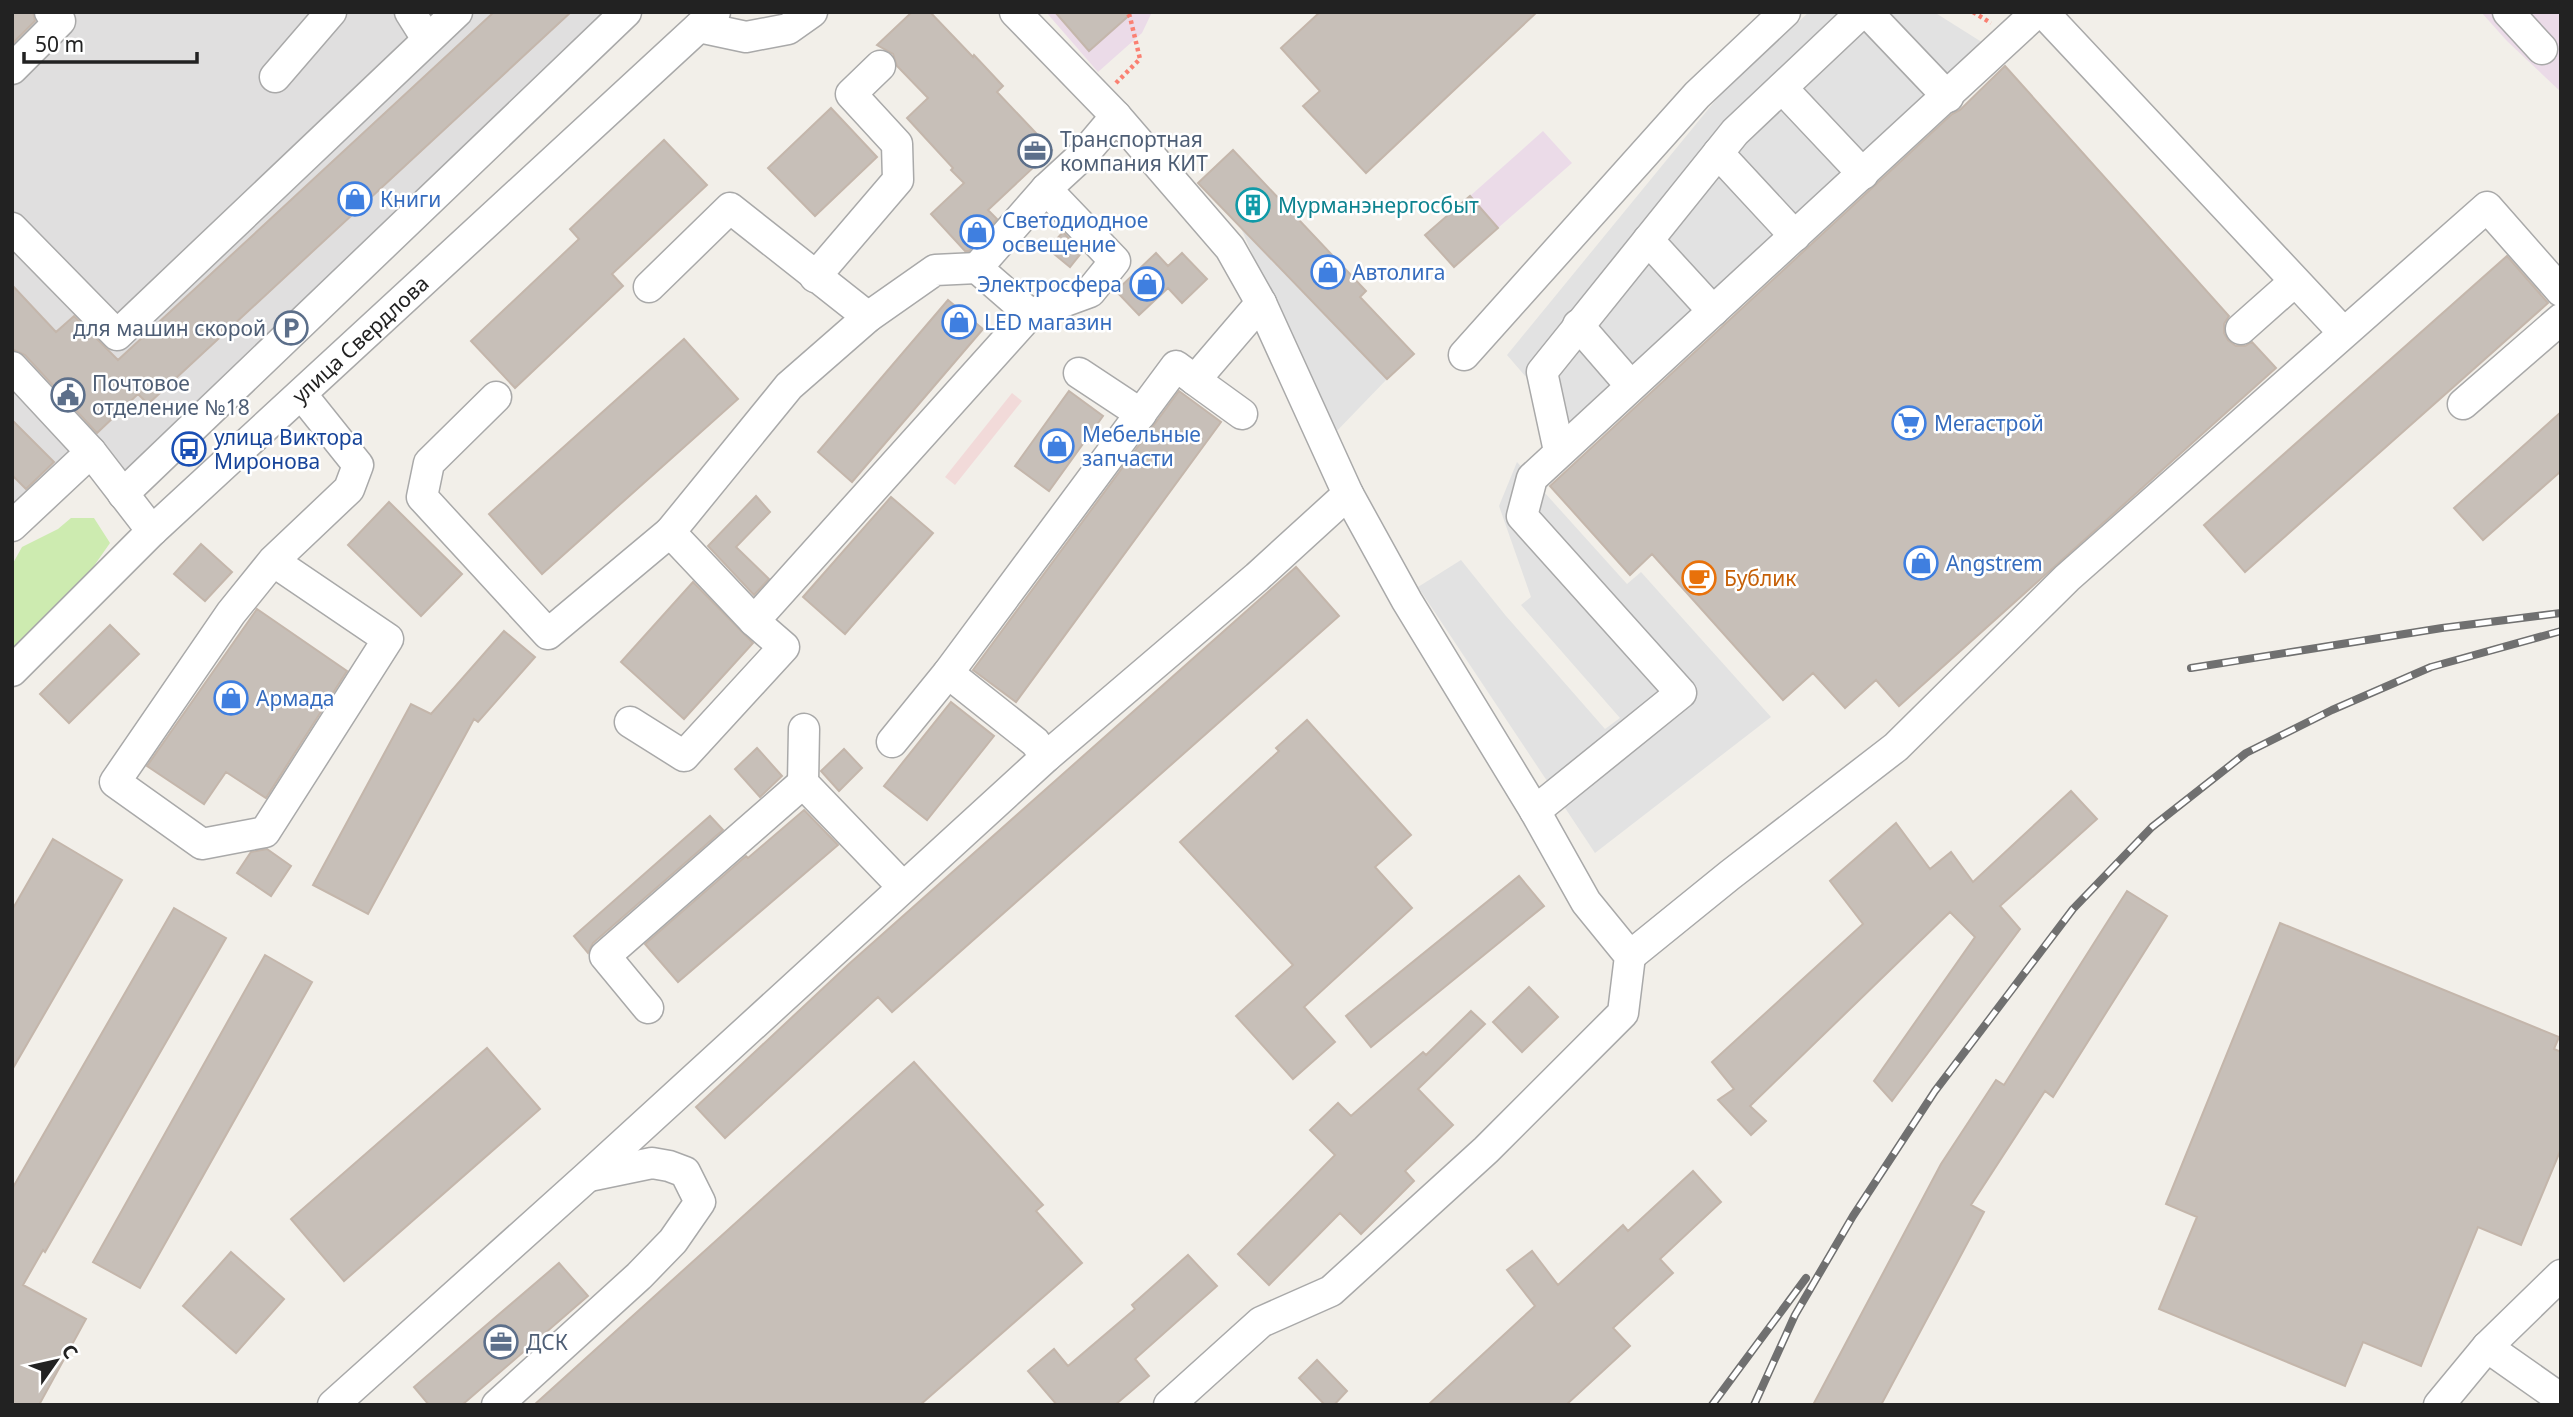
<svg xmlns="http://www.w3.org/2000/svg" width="2573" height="1417" font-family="'Noto Sans',sans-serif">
<rect width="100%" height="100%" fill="#f2efe9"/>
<path fill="#e0dfdf" d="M12,12H624L128,477L101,456L12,539Z"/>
<path fill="#f2dad9" d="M1012,393L1022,401L955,485L945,477Z"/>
<path fill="#ebdbe8" d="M1046,12H1152L1142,33L1098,72Z
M2481,12H2561V92L2507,41Z
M1543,131L1572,163L1498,228L1470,196Z"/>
<path fill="#cdebb0" d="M71,518H94L110,543L82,583L12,653V565L22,547L58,529Z"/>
<path fill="#e2e2e2" d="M1809,12H1934L1988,46L1572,430L1507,355L1719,96Z
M1241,228L1275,264L1277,262L1387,379L1332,436Z
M1517,462L1627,584L1641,572L1771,717L1595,853L1418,587L1461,560L1506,616L1605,729L1620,718L1521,605L1531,597L1499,506Z"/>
<path fill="#c7bfb8" stroke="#c4b6ab" stroke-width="2" d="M12,12H33L35,21L12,44Z
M494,12H571L148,404L138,394L97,433L25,355L12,349V285L56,332L74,316L118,360Z
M912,12H930L973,57L974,55L1003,86L997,92L1052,150L988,210L997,219L969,251H965L931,214L964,183L951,170L953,168L907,118L928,98L897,66L893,54L877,45Z
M1055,12H1133L1089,51Z
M1320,12H1537L1366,173L1303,106L1320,91L1281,48Z
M2005,66L2229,316L2224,324V333L2228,340L2236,346H2245L2252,342L2276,368L1899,706L1876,680L1845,708L1813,673L1783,700L1652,554L1630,575L1550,486L1952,114L1960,110Z
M831,108L877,157L815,216L768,168Z
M664,140L707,185L612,274L623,286L515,388L471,341L579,239L570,229Z
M1233,150L1366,291L1360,297L1414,354L1387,379L1198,183Z
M1470,196L1498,228L1454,267L1425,235Z
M1063,232L1082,252L1070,267L1048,249Z
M1156,253L1168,266L1182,253L1207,279L1182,303L1168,288L1139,315L1116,291Z
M2507,256L2548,303L2245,572L2204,525Z
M948,300L983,329L852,482L818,452Z
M684,339L738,399L542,574L489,514Z
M1069,391L1103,416L1049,491L1015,466Z
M1179,391L1221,422L1016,702L973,670Z
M2561,412V471L2483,540L2454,508Z
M12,420L54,462L26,489L12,475Z
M756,496L770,512L736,547L769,579L754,595L708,546Z
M891,497L933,533L845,634L803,597Z
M389,502L462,574L421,616L348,545Z
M201,544L232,572L205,601L174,574Z
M1296,567L1339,616L892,1012L878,997L725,1138L696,1107L849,964Z
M693,582L753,643L684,719L621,662Z
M257,609L347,671L266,798L226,772L204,804L147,766Z
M110,625L139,654L69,723L40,694Z
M504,631L535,657L478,722L474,719L368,914L313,885L411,704L431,714Z
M951,702L994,736L927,820L884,786Z
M1307,720L1411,835L1375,867L1412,908L1304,1007L1335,1042L1293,1079L1236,1016L1293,965L1180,842L1279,751L1276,748Z
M757,748L782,776L760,797L735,769Z
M844,749L862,768L839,791L821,771Z
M2071,791L2097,819L2000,906L2020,929L1892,1101L1874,1081L1975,937L1950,912L1750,1106L1766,1121L1751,1135L1718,1100L1734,1089L1712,1062L1863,924L1830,881L1896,823L1930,869L1951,852L1973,882Z
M804,810L838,845L678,982L645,944L746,856L748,858Z
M710,816L723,830L593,943L588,953L574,936Z
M53,839L122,880L12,1070V910Z
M267,849L291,866L271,896L237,873L251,852Z
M1519,876L1544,906L1371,1047L1346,1016Z
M2127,891L2167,916L2053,1097L2045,1091L1971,1205L1984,1212L1881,1405H1813L1941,1164L1996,1080L2004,1085Z
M174,908L226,938L45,1252L43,1250L23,1285L86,1319L39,1405H12V1189Z
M2280,923L2559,1037L2554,1049L2561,1052V1149L2521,1245L2478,1227L2421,1366L2363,1342L2345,1386L2159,1309L2197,1217L2166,1204Z
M265,955L312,982L140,1288L93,1262Z
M1529,987L1558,1017L1522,1052L1493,1022Z
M1471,1011L1485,1024L1418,1089L1453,1125L1405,1171L1414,1181L1361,1234L1340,1213L1269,1285L1238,1254L1335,1155L1310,1130L1338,1103L1351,1116L1423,1052L1426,1055Z
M487,1048L540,1109L344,1281L291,1219Z
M914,1062L1043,1205L1036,1211L1082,1263L920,1405H534Z
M1693,1171L1721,1202L1660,1259L1673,1273L1613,1328L1630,1346L1566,1405H1428L1535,1306L1507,1270L1532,1251L1558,1285L1623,1225L1628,1231Z
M231,1252L284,1299L236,1353L183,1306Z
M1188,1255L1217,1286L1135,1359L1149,1376L1115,1405H1057L1028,1371L1054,1349L1068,1366L1135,1309L1132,1305Z
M559,1263L588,1296L462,1405H429L414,1387Z
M1317,1360L1347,1391L1334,1405H1325L1299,1378Z"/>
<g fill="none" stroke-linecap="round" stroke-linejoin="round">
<defs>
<g id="minor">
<path d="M410,12L427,39"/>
<path d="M1015,12L1116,116L1230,248L1261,303L1348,494L1407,601L1535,811L1586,902L1630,956L1623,1013L1486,1150L1331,1291L1261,1322L1169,1405"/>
<path d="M1867,12L1948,97"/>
<path d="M2043,12L2343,332"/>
<path d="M2508,12L2542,49"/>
<path d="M699,27L746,37L788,29L812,12"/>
<path d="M12,69L60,21L50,12"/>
<path d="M275,77L331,12"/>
<path d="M1782,88L1863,174"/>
<path d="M1718,153L1795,236"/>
<path d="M12,228L117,335L457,12"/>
<path d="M1648,240L1713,311"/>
<path d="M815,277L898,180L897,144L851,94L880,66"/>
<path d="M649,287L730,208L868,317"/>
<path d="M1030,314L1090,292L1115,261L1046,189"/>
<path d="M1578,325L1631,386"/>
<path d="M2241,329L2294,282"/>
<path d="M1464,355L1697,95L1785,12"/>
<path d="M12,367L91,452L152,531"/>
<path d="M1079,373L1141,414"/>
<path d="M496,397L429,463L422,497L548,634L670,532L754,621L1030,314L977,268L1046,189L1084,154L1116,116"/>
<path d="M2463,404L2561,319"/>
<path d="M1242,414L1195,380L1261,303"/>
<path d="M1559,451L1542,372L1735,132L1862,12"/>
<path d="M123,494L626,12"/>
<path d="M12,526L91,452"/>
<path d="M670,532L789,386L868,317L935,270L977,268"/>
<path d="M273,561L388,639L265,832L202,844L115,782L231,613L273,561L349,489L358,465L302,395"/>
<path id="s1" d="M12,671L152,531L715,12"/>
<path d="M948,673L1035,742L1046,757"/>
<path d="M630,722L684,756L784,647L754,621"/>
<path d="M804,729L803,783L903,887"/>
<path d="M892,742L948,673L1176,366L1195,380"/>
<path d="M1535,811L1681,693L1522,516L1532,478L2037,12"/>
<path d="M1630,956L1730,875L1896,747L2067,578L2487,207L2561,291"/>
<path d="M648,1008L605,956L803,783"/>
<path d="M2487,1347L2561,1399"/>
<path d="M333,1405L588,1176L1046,757L1257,577L1348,494"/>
<path d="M497,1405L639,1276L673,1241L700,1202L685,1172L669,1166L652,1163L589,1176"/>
<path d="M2439,1405L2487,1347L2561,1275"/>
</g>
</defs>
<use href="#minor" stroke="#a9a9a9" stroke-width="33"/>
<path stroke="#fa8072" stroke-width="4.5" stroke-dasharray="3.5 3.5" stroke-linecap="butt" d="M1973,12L1991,23
M1116,83L1140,59L1130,17L1127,12"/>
<use href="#minor" stroke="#fff" stroke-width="30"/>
<defs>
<path id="rail" d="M2191,668L2442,628L2561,613
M1712,1405L1806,1278
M1754,1405L1795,1315L1853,1216L1935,1091L2073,909L2152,827L2246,753L2332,710L2431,667L2561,631"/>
</defs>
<use href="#rail" stroke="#707070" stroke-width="8"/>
<use href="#rail" stroke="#fff" stroke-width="5" stroke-dasharray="16" stroke-linecap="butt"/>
</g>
<defs>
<symbol id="office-ring" viewBox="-11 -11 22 22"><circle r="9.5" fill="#fff" stroke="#5c6f8a" stroke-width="1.5"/><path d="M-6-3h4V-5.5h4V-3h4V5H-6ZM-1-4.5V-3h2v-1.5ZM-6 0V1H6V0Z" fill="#5c6f8a"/></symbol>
<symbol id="shop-ring" viewBox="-11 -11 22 22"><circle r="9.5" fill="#fff" stroke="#3f7fe0" stroke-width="1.5"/><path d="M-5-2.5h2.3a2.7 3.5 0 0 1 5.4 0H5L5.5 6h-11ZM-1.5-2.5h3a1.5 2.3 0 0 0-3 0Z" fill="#3f7fe0"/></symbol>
<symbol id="building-ring" viewBox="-11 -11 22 22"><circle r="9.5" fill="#fff" stroke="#0f9aa8" stroke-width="1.5"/><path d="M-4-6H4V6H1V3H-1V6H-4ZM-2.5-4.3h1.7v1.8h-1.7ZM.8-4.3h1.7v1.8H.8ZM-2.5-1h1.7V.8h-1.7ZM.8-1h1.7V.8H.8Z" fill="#0f9aa8"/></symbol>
<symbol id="parking-ring" viewBox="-11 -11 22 22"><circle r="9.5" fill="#fff" stroke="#5c6f8a" stroke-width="1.5"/><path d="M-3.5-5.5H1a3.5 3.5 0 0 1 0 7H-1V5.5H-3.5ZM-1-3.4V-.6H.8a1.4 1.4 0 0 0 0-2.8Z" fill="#5c6f8a"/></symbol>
<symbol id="civic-ring" viewBox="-11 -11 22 22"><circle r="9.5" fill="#fff" stroke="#5c6f8a" stroke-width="1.5"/><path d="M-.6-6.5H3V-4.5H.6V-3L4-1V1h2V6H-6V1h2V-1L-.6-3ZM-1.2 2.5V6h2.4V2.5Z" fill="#5c6f8a"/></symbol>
<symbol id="supermarket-ring" viewBox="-11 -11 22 22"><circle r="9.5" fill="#fff" stroke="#3f7fe0" stroke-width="1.5"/><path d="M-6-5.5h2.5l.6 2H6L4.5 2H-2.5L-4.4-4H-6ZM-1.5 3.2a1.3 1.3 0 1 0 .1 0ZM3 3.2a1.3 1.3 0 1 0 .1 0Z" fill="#3f7fe0"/></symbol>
<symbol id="bus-ring" viewBox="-11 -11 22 22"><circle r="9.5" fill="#fff" stroke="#1a4fb4" stroke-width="1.5"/><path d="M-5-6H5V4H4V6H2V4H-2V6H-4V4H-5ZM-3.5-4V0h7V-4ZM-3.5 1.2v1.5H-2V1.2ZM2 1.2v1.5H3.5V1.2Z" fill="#1a4fb4"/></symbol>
<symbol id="cafe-ring" viewBox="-11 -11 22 22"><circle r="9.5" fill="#fff" stroke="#e8710a" stroke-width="1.5"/><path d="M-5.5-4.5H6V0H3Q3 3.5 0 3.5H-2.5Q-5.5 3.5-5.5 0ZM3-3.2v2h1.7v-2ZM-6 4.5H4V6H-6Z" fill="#e8710a"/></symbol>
</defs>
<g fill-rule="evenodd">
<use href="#office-ring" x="1016" y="132" width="38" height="38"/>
<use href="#shop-ring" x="336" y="180" width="38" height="38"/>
<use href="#building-ring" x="1234" y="186" width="38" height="38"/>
<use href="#shop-ring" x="958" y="213" width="38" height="38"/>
<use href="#shop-ring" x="1309" y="253" width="38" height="38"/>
<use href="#shop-ring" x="1128" y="265" width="38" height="38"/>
<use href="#shop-ring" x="940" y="303" width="38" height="38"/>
<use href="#parking-ring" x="272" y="309" width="38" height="38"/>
<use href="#civic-ring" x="49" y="376" width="38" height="38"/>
<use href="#supermarket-ring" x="1890" y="404" width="38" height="38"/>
<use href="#shop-ring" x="1038" y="427" width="38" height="38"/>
<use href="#bus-ring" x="170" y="430" width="38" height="38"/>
<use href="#shop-ring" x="1902" y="544" width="38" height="38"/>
<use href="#cafe-ring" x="1680" y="559" width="38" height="38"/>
<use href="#shop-ring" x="212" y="679" width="38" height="38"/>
<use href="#office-ring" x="482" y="1323" width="38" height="38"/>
</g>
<g text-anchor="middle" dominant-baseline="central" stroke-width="5" stroke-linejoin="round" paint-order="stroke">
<g font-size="21" fill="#4e5e75" stroke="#fff" text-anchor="start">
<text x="1060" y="139">Транспортная<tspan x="1060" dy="24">компания КИТ</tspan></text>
<text x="266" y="328" text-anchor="end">для машин скорой</text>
<text x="92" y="383">Почтовое<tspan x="92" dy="24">отделение №18</tspan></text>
<text x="526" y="1342">ДСК</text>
</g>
<g font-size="21" fill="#366cbe" stroke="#fff" text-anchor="start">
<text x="380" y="199">Книги</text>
<text x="1002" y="220">Светодиодное<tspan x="1002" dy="24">освещение</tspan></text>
<text x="1352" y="272">Автолига</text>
<text x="1122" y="284" text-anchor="end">Электросфера</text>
<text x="984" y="322">LED магазин</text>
<text x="1934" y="423">Мегастрой</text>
<text x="1082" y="434">Мебельные<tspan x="1082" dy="24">запчасти</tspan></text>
<text x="1946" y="563">Angstrem</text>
<text x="256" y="698">Армада</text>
</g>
<g font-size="21" fill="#0d838f" stroke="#fff" text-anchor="start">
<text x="1278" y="205">Мурманэнергосбыт</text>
</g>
<g font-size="21" fill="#222" stroke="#fff">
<text stroke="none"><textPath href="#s1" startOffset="481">улица Свердлова</textPath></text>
</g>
<g font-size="21" fill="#164399" stroke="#fff" text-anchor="start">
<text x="214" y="437">улица Виктора<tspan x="214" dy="24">Миронова</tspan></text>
</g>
<g font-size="21" fill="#c56008" stroke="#fff" text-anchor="start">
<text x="1724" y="578">Бублик</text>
</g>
</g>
<rect width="2573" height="1417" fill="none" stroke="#222222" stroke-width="28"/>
<g transform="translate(56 1361) rotate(56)" stroke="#ffffff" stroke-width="5" paint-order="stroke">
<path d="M0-5L12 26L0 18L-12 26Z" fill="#222222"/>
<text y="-10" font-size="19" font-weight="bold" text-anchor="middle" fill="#222222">С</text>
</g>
<path d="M24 52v10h173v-10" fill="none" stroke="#222222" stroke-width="3.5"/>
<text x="35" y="52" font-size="21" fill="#222222" stroke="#ffffff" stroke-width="5" paint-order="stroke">50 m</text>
</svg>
